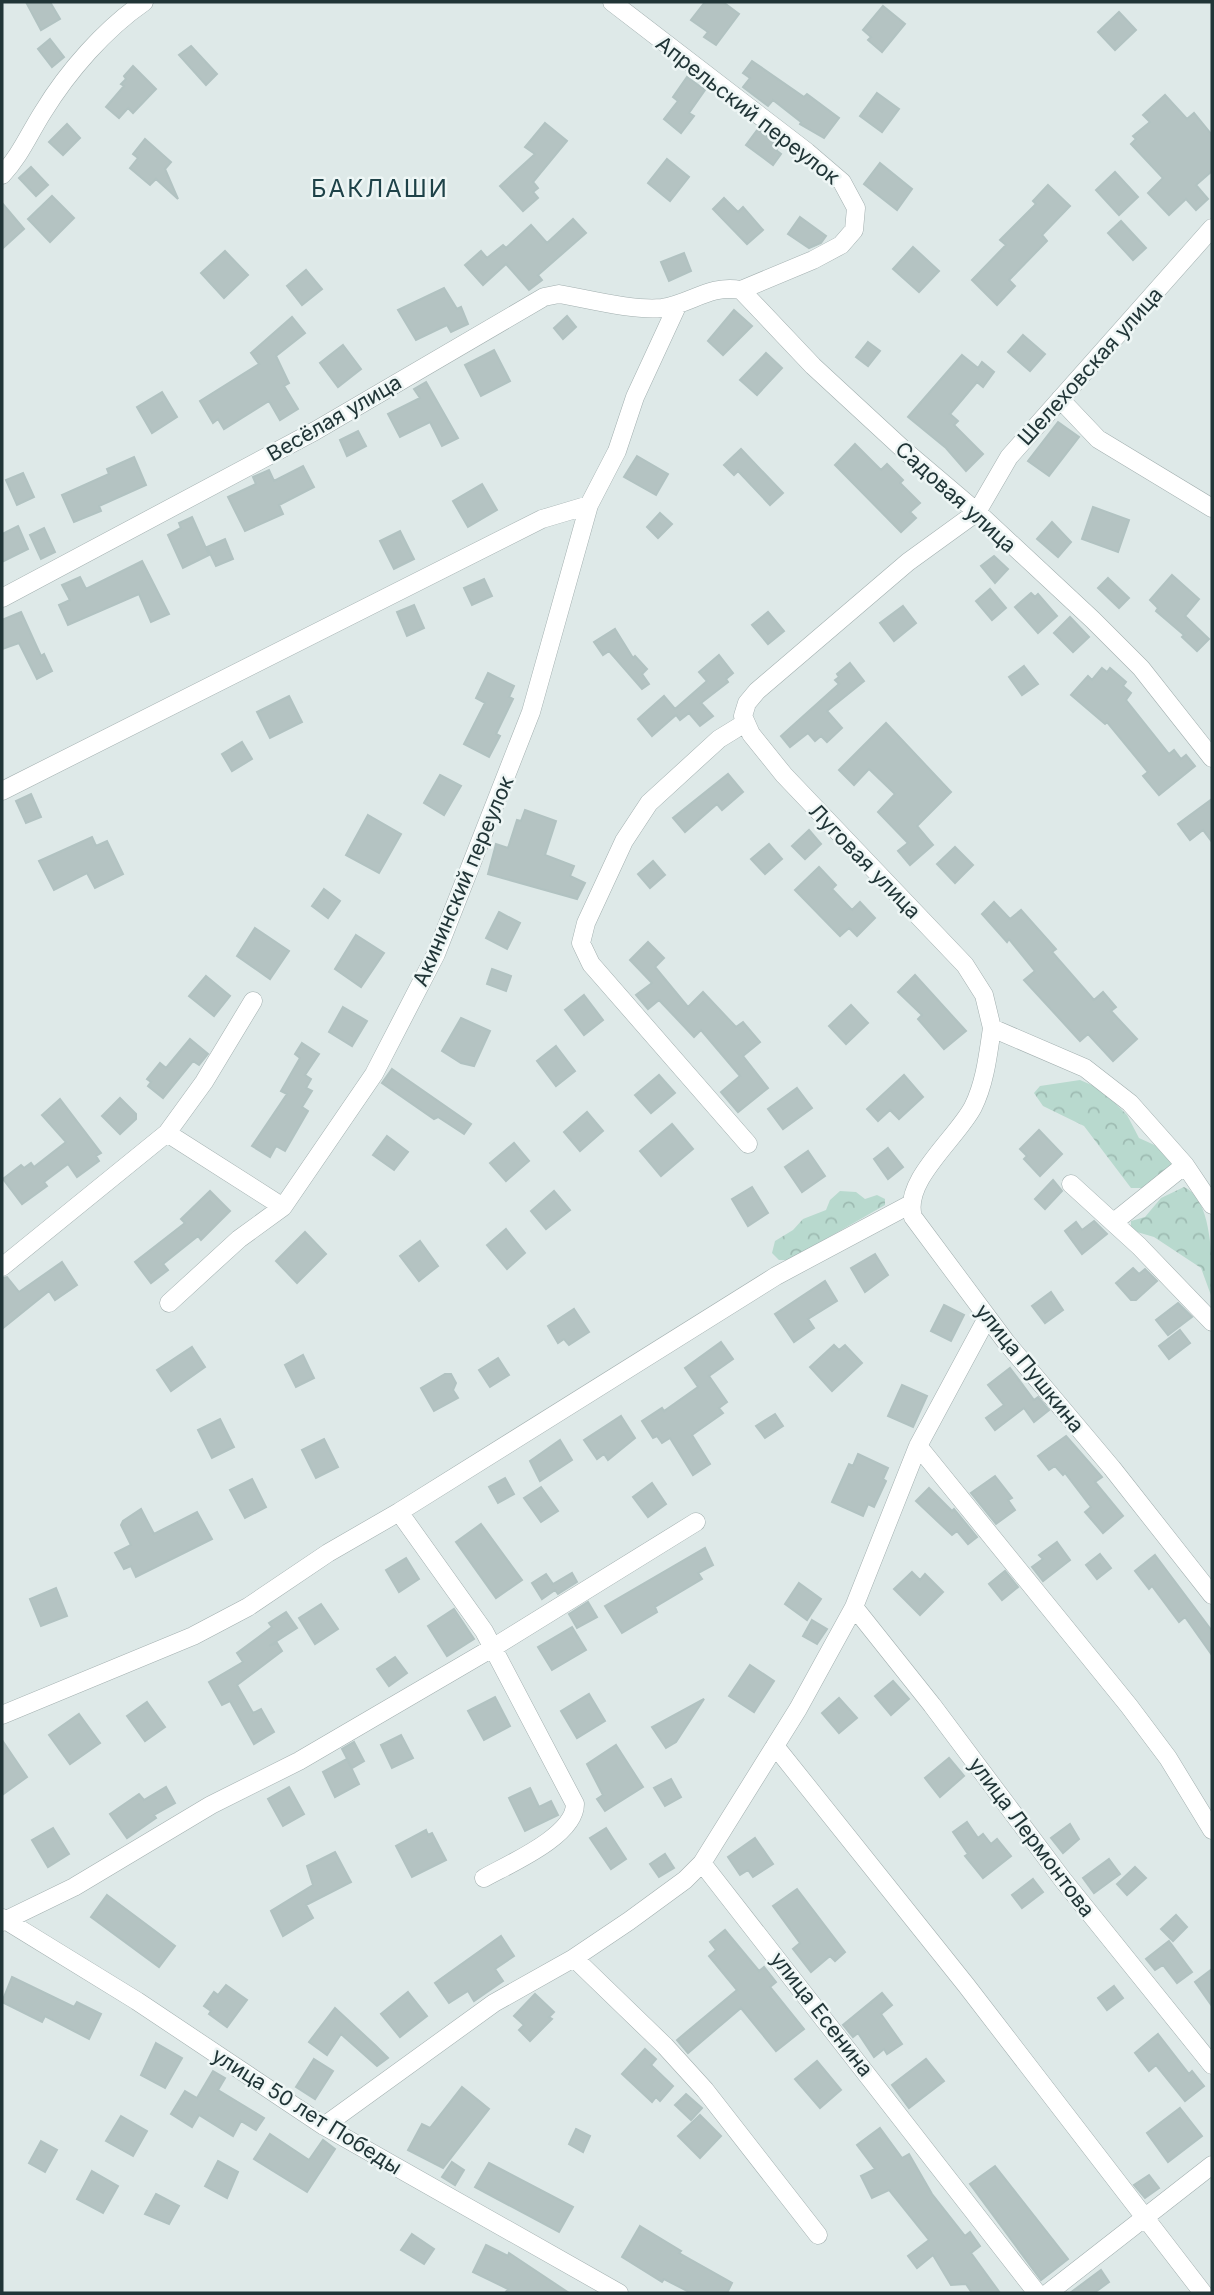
<svg xmlns="http://www.w3.org/2000/svg" width="1214" height="2295" font-family="Inter,sans-serif">
<defs>
<pattern id="forest-crowns" width="20" height="18" patternUnits="userSpaceOnUse" patternTransform="scale(1.75)"><rect width="20" height="18" fill="#b8d9ce"/><path d="M2 6a3 3 0 1 1 6 0M12 15a3 3 0 1 1 6 0" fill="none" stroke="#9ebbb2"/></pattern>
</defs>
<rect width="100%" height="100%" fill="#dee9e8"/>
<path fill="url(#forest-crowns)" d="M1080,1080L1101,1089L1127,1115L1139,1138L1161,1148L1172,1162L1169,1172L1142,1188H1131L1084,1126L1043,1106L1034,1093L1040,1086Z
M1184,1187C1214,1200 1212,1266 1212,1298L1201,1268L1154,1237L1137,1232L1131,1227V1221L1145,1217L1161,1198Z
M840,1191L856,1192L865,1199L877,1195L885,1199V1205L789,1260H779L772,1253L775,1241L793,1230L803,1219L826,1210L830,1200Z"/>
<path fill="#b4c3c2" stroke="#b1c2c1" stroke-width="2" d="M26,2H50L60,19L41,30Z
M705,2H723L739,14L716,45L704,37L708,32L691,20Z
M883,6L905,24L882,52L868,40L871,37L863,30Z
M1119,12L1136,30L1115,50L1098,32Z
M50,39L64,57L52,67L38,49Z
M191,46L217,74L206,85L179,55Z
M752,61L804,97L807,94L839,118L824,138L800,124L801,122L773,100L768,106L743,87L750,78L743,73Z
M133,66L156,89L133,113L128,108L119,118L106,107L124,86L121,84L126,79L124,76Z
M687,77L705,90L689,113L694,116L681,133L664,119L678,101L673,97Z
M877,93L899,109L882,132L860,116Z
M1165,95L1187,119L1194,113L1212,135V171L1196,185L1208,199L1196,210L1186,199L1169,215L1148,193L1163,178L1131,144L1136,139L1133,136L1150,122L1143,115Z
M545,123L567,141L533,182L538,188L533,192L538,198L523,211L500,186L535,154L525,147Z
M67,124L80,138L63,155L49,142Z
M758,129L780,145L776,150L781,154L773,165L746,145Z
M145,139L171,162L165,169L178,199L156,179L150,185L130,168L138,158L133,154Z
M667,159L689,177L670,201L648,183Z
M880,163L912,189L897,210L864,184Z
M31,167L48,185L36,196L19,178Z
M1115,172L1138,197L1119,215L1096,190Z
M1048,185L1070,206L1042,235L1047,241L1009,280L1015,286L997,305L972,280L1006,245L1000,240L1036,204L1033,201Z
M52,196L74,218L50,242L28,219Z
M724,198L738,212L743,207L763,230L747,244L713,209Z
M2,203L24,229L2,249Z
M800,217L826,236L821,243L809,248L788,234Z
M573,219L586,233L538,275L542,280L529,290L506,264L483,285L465,265L481,251L487,258L503,245L506,248L531,225L547,243Z
M1121,221L1146,248L1133,260L1108,233Z
M913,247L939,271L919,292L893,269Z
M225,251L248,275L224,298L201,273Z
M684,253L691,271L669,281L661,262Z
M306,270L322,289L302,305L287,286Z
M444,288L457,309L461,307L468,324L451,332L447,325L416,340L398,310Z
M734,310L752,326L723,355L708,341Z
M567,316L576,327L563,339L554,328Z
M292,317L305,333L276,356L289,383L284,386L298,409L280,420L269,401L224,429L218,419L213,423L200,401L259,364L251,353Z
M1023,335L1045,354L1030,371L1008,352Z
M868,342L880,351L868,366L856,357Z
M343,345L361,369L338,387L320,363Z
M494,350L510,381L481,396L465,365Z
M766,353L782,368L757,395L740,380Z
M962,355L978,368L982,362L994,372L983,387L977,382L950,414L958,421L954,425L983,454L966,471L946,448L908,417Z
M426,382L458,438L442,446L430,422L400,437L388,414L420,398L414,389Z
M162,392L177,417L152,433L137,407Z
M1058,422L1079,437L1049,476L1028,461Z
M358,431L366,446L347,456L340,440Z
M855,444L881,470L887,464L903,480L900,483L920,503L910,512L916,518L901,532L835,465Z
M741,449L783,493L770,505L738,471L734,475L724,465Z
M637,456L668,474L656,495L624,477Z
M134,457L146,485L99,506L101,511L74,522L62,495L109,474L107,469Z
M303,466L314,487L279,505L283,514L245,531L228,497L256,484L253,477L269,470L274,481Z
M23,473L34,497L17,505L6,480Z
M482,484L497,510L468,527L453,501Z
M1093,507L1129,520L1118,552L1082,539Z
M660,513L672,524L658,538L647,527Z
M192,517L209,555L183,568L168,535L181,528L179,523Z
M1052,522L1071,542L1058,557L1037,539Z
M18,526L28,549L2,562V534Z
M44,528L55,552L41,559L30,535Z
M400,531L414,559L394,569L380,541Z
M225,539L233,559L216,566L207,547Z
M994,556L1008,569L995,583L981,566Z
M142,561L169,614L151,622L139,594L68,625L59,605L70,600L62,585L80,577L86,589Z
M1172,575L1199,599L1185,616L1209,639L1197,651L1182,637L1184,635L1156,611L1158,608L1150,600Z
M1108,578L1129,598L1119,608L1098,588Z
M484,579L492,596L472,605L464,588Z
M990,589L1006,608L992,620L976,601Z
M1031,593L1035,597L1038,594L1057,616L1038,633L1015,607Z
M414,605L424,628L407,636L397,612Z
M903,606L916,623L894,641L880,623Z
M21,612L41,656L44,654L52,671L37,679L19,643L2,649V620Z
M768,612L784,631L768,644L752,625Z
M1070,617L1089,637L1073,652L1054,633Z
M615,629L633,658L635,656L647,669L642,674L649,684L642,689L609,651L603,655L594,642Z
M719,655L733,673L726,679L728,682L701,703L713,716L700,726L689,713L680,720L676,715L652,736L638,719L664,696L675,709L707,681L699,672Z
M850,663L864,681L827,711L842,728L827,742L821,736L815,741L808,733L790,747L781,736L839,684L835,680L839,677L837,674Z
M1024,666L1038,684L1022,695L1009,677Z
M1102,668L1107,672L1110,668L1126,682L1123,686L1131,693L1126,700L1169,754L1174,750L1181,759L1186,755L1195,766L1159,795L1143,776L1148,772L1107,722L1105,724L1071,695L1088,676L1092,680Z
M488,673L514,686L509,697L513,699L496,734L500,736L489,757L464,744L485,703L476,698Z
M289,696L302,722L270,738L257,712Z
M886,723L951,792L917,826L933,845L910,865L898,851L908,843L878,812L895,794L869,769L854,785L839,770Z
M242,742L252,759L232,771L222,754Z
M728,774L743,792L722,810L717,804L685,832L673,818Z
M440,775L461,786L444,815L424,803Z
M31,794L41,817L26,823L16,801Z
M1212,799V842L1203,830L1190,840L1178,824Z
M525,810L556,821L545,855L574,866L570,876L585,883L577,899L488,874L496,844L508,848L517,820L521,821Z
M368,815L401,834L379,873L346,855Z
M809,830L821,844L805,859L792,846Z
M92,837L96,846L107,841L123,874L95,888L87,873L54,890L39,861Z
M769,844L782,859L765,874L751,859Z
M955,847L973,865L955,883L937,864Z
M653,861L665,875L650,888L638,874Z
M819,867L836,885L832,889L852,910L860,902L875,918L857,936L849,928L840,936L795,890Z
M324,889L340,901L328,918L312,906Z
M994,902L1010,919L1021,910L1056,949L1052,952L1094,1000L1103,992L1116,1007L1111,1011L1137,1039L1113,1061L1088,1034L1080,1041L1024,980L1035,971L1009,939L1007,942L982,914Z
M499,912L520,923L507,949L486,938Z
M255,928L289,951L270,979L237,956Z
M356,935L384,953L361,987L335,969Z
M648,942L664,958L655,967L688,1007L703,992L736,1027L743,1022L760,1042L743,1056L768,1088L738,1112L721,1092L740,1076L701,1030L694,1037L659,1000L648,1009L636,995L652,983L630,960Z
M492,969L511,976L506,991L487,984Z
M915,975L966,1031L944,1049L918,1019L922,1015L898,992Z
M206,976L230,996L214,1016L189,996Z
M584,995L603,1020L584,1035L565,1010Z
M851,1005L868,1023L846,1044L829,1026Z
M343,1007L367,1021L352,1046L329,1032Z
M461,1018L490,1031L474,1066L461,1063L442,1051Z
M190,1039L208,1054L199,1065L193,1061L163,1098L148,1086L151,1082L147,1079L160,1063L166,1068Z
M302,1043L319,1054L305,1075L311,1079L306,1088L312,1091L302,1107L308,1111L285,1151L276,1146L270,1157L252,1146L287,1094L281,1091L300,1058L295,1054Z
M556,1046L575,1071L556,1086L537,1061Z
M392,1069L471,1124L464,1134L438,1117L434,1119L382,1083Z
M659,1075L675,1093L651,1113L635,1095Z
M904,1075L923,1097L899,1119L890,1110L878,1121L867,1109Z
M797,1088L812,1108L783,1129L768,1109Z
M120,1098L136,1114V1119L120,1134L102,1116Z
M60,1099L101,1153L96,1156L99,1161L77,1177L68,1164L44,1182L47,1186L22,1204L3,1179L21,1165L24,1168L31,1163L34,1167L66,1142L42,1115Z
M587,1112L603,1131L580,1151L564,1132Z
M672,1124L693,1149L661,1176L640,1151Z
M1039,1130L1062,1154L1040,1176L1024,1159L1027,1156L1020,1149Z
M387,1136L408,1152L394,1170L373,1155Z
M514,1143L529,1161L506,1181L490,1163Z
M888,1148L903,1167L888,1179L874,1159Z
M808,1151L825,1176L802,1192L785,1167Z
M1053,1180L1062,1191L1045,1209L1035,1199Z
M752,1187L768,1213L748,1226L732,1199Z
M210,1191L230,1211L201,1240L198,1236L163,1264L168,1270L151,1283L135,1262L185,1223L181,1219Z
M554,1191L570,1210L546,1229L531,1211Z
M1094,1221L1107,1234L1082,1254L1065,1231L1076,1222L1082,1230Z
M506,1229L525,1253L507,1269L487,1245Z
M305,1232L326,1254L297,1283L276,1261Z
M420,1241L438,1266L419,1281L400,1256Z
M875,1254L888,1275L865,1292L851,1268Z
M62,1262L77,1285L55,1300L49,1291L2,1329V1278L7,1277L19,1292Z
M1133,1268L1139,1274L1145,1269L1157,1281L1136,1300H1131L1116,1283Z
M825,1281L837,1301L808,1319L814,1328L794,1342L775,1314Z
M1051,1292L1063,1310L1045,1323L1032,1306Z
M1178,1303L1192,1317L1168,1335L1156,1320Z
M944,1305L964,1315L951,1341L931,1331Z
M574,1309L589,1332L569,1345L564,1339L558,1343L548,1326Z
M1180,1330L1190,1343L1169,1359L1159,1346Z
M721,1342L733,1359L709,1376L727,1402L719,1408L723,1413L692,1435L710,1464L693,1475L670,1438L662,1443L657,1436L653,1438L642,1421L662,1408L664,1411L698,1387L685,1368Z
M834,1345L839,1350L845,1345L862,1363L832,1391L810,1367Z
M192,1347L205,1367L171,1391L157,1370Z
M303,1355L314,1378L296,1387L285,1365Z
M498,1358L509,1375L490,1387L479,1370Z
M1010,1368L1034,1400L1038,1397L1049,1410L1034,1422L1024,1408L995,1430L986,1418L1004,1405L988,1385Z
M445,1374H451L456,1383L453,1390L458,1398L434,1411L421,1388Z
M902,1385L927,1396L913,1427L888,1416Z
M775,1414L783,1426L765,1438L756,1426Z
M621,1416L635,1438L608,1460L604,1454L597,1459L584,1440Z
M220,1419L234,1447L212,1458L198,1430Z
M1066,1436L1102,1477L1095,1482L1123,1516L1103,1533L1085,1512L1091,1507L1065,1473L1063,1475L1055,1466L1049,1470L1038,1456Z
M324,1439L338,1467L316,1478L302,1450Z
M560,1440L572,1460L540,1481L530,1461Z
M858,1454L888,1468L883,1479L886,1481L874,1507L868,1504L863,1516L832,1502L849,1464L853,1466Z
M995,1476L1012,1498L1008,1500L1015,1510L996,1524L971,1493Z
M505,1478L514,1494L498,1503L489,1487Z
M252,1479L266,1507L245,1518L230,1490Z
M652,1483L666,1504L648,1517L633,1497Z
M541,1487L558,1511L541,1522L524,1498Z
M929,1488L952,1511L954,1509L977,1537L968,1544L957,1531L952,1535L916,1501Z
M141,1509L154,1534L197,1512L212,1539L136,1577L131,1566L124,1569L115,1553L131,1545L121,1525L123,1521Z
M481,1524L522,1580L496,1598L456,1542Z
M1057,1542L1070,1560L1043,1581L1032,1567L1043,1559L1039,1555Z
M705,1548L713,1565L698,1573L702,1579L655,1607L657,1612L622,1633L605,1606Z
M1100,1554L1111,1568L1097,1579L1086,1565Z
M1155,1555L1212,1631V1655L1185,1617L1179,1622L1152,1586L1149,1589L1135,1571Z
M406,1558L419,1579L399,1592L386,1570Z
M1005,1571L1018,1587L1002,1600L989,1584Z
M912,1572L920,1580L925,1574L943,1592L920,1615L894,1589Z
M572,1573L577,1582L558,1594L555,1590L542,1599L532,1583L546,1574L553,1584Z
M799,1583L821,1599L807,1620L785,1604Z
M56,1588L67,1616L41,1626L30,1599Z
M588,1602L597,1617L577,1628L569,1614Z
M321,1604L338,1629L315,1644L299,1618Z
M454,1609L474,1639L447,1656L428,1626Z
M286,1612L297,1628L269,1646L277,1643L282,1651L237,1685L253,1713L261,1709L274,1732L254,1744L230,1701L222,1705L209,1682L243,1662L237,1653L272,1627L269,1623Z
M812,1620L827,1629L817,1644L803,1636Z
M572,1627L586,1650L552,1670L538,1647Z
M395,1657L407,1673L389,1686L377,1669Z
M750,1665L774,1681L754,1712L729,1696Z
M893,1681L909,1699L891,1715L875,1696Z
M589,1694L605,1721L577,1738L561,1711Z
M495,1697L510,1726L484,1740L468,1711Z
M839,1698L857,1718L839,1733L822,1713Z
M704,1699L676,1742L666,1748L652,1727Z
M147,1702L165,1727L145,1741L127,1716Z
M79,1714L100,1743L70,1764L49,1735Z
M401,1735L413,1758L392,1768L381,1745Z
M2,1740L27,1777L2,1795Z
M354,1742L364,1761L352,1768L342,1749Z
M616,1745L643,1787L605,1811L597,1799L603,1795L587,1764Z
M949,1758L964,1776L940,1797L925,1778Z
M347,1759L359,1784L335,1797L323,1772Z
M671,1779L681,1797L665,1806L654,1788Z
M166,1787L175,1803L154,1815L156,1818L127,1838L110,1814L139,1794L144,1800Z
M289,1787L304,1814L283,1826L268,1799Z
M530,1788L539,1807L551,1801L558,1815L525,1831L509,1798Z
M967,1822L978,1838L983,1834L991,1844L997,1839L1011,1856L983,1878L965,1856L968,1854L953,1832Z
M1070,1824L1079,1839L1063,1853L1051,1838Z
M53,1828L69,1854L48,1867L32,1840Z
M606,1828L626,1859L611,1869L590,1838Z
M426,1830L428,1835L432,1833L446,1860L412,1877L396,1846Z
M755,1838L773,1864L753,1877L748,1870L740,1875L728,1857Z
M335,1852L351,1882L306,1905L313,1918L283,1936L271,1911L313,1885L307,1866Z
M665,1854L674,1868L659,1877L650,1864Z
M1109,1859L1120,1874L1094,1893L1083,1878Z
M1135,1867L1146,1878L1127,1895L1117,1884Z
M1033,1879L1043,1892L1022,1908L1012,1895Z
M797,1889L845,1952L835,1961L830,1956L811,1972L793,1949L800,1943L773,1906Z
M107,1895L175,1946L159,1967L91,1917Z
M1176,1915L1187,1927L1173,1941L1161,1929Z
M725,1930L759,1971L764,1967L776,1982L770,1987L804,2029L776,2051L741,2008L688,2053L677,2040L737,1990L709,1956L716,1950L710,1942Z
M501,1936L514,1956L495,1969L503,1981L474,2001L468,1991L449,2003L435,1983Z
M1169,1941L1192,1972L1177,1983L1163,1965L1155,1970L1146,1959Z
M1212,1969V2006L1195,1982Z
M12,1977L74,2007L77,2002L101,2014L89,2039L45,2016L42,2022L2,2002Z
M226,1985L247,2000L227,2027L209,2014L211,2011L204,2006L214,1992L218,1995Z
M1114,1986L1123,1998L1107,2010L1098,1998Z
M408,1992L427,2016L400,2037L381,2014Z
M882,1993L892,2005L881,2014L902,2044L887,2054L884,2049L874,2057L858,2033L853,2037L843,2025Z
M535,1994L554,2012L549,2017L552,2019L530,2041L519,2030L524,2025L514,2016Z
M335,2008L376,2046L388,2058L377,2066L341,2034L327,2055L309,2042Z
M1158,2034L1189,2074L1192,2071L1204,2086L1185,2101L1156,2065L1149,2071L1135,2053Z
M156,2043L182,2058L165,2088L141,2075Z
M645,2049L656,2059L651,2065L673,2086L660,2101L656,2097L652,2102L622,2074Z
M314,2059L333,2071L315,2099L296,2087Z
M926,2059L944,2081L909,2108L892,2085Z
M817,2061L841,2090L820,2108L795,2079Z
M213,2071L225,2078L218,2090L264,2118L256,2130L241,2121L233,2136L199,2115L192,2127L171,2114L185,2091L197,2098Z
M462,2087L489,2109L443,2168L408,2150L422,2124L430,2128Z
M686,2094L702,2108L691,2120L675,2105Z
M1180,2108L1202,2136L1168,2162L1147,2133Z
M700,2115L721,2136L700,2158L678,2136Z
M121,2116L147,2131L133,2156L106,2141Z
M880,2128L902,2158L909,2154L932,2194L965,2236L970,2232L980,2246L971,2253L1000,2293H972L966,2284L951,2285L933,2255L917,2268L908,2256L929,2240L889,2190L872,2198L861,2176L875,2169L857,2145Z
M576,2129L590,2136L583,2152L569,2144Z
M270,2134L309,2160L323,2140L335,2149L307,2192L254,2159Z
M41,2141L57,2150L45,2172L29,2163Z
M218,2161L238,2172L227,2198L205,2186Z
M452,2162L464,2170L455,2185L442,2177Z
M489,2163L573,2207L559,2232L475,2187Z
M995,2166L1068,2259L1041,2280L970,2184Z
M92,2171L118,2186L103,2213L77,2199Z
M1149,2175L1159,2188L1145,2198L1134,2185Z
M156,2194L179,2206L169,2224L145,2214Z
M640,2226L681,2251L679,2253L732,2283L727,2293H691L664,2279L662,2282L622,2257Z
M412,2234L434,2249L424,2264L401,2250Z
M486,2245L508,2256L509,2253L569,2293H505L508,2289L473,2272Z
M1101,2270L1109,2282L1094,2293H1070Z"/>
<g fill="none" stroke-linecap="round" stroke-linejoin="round">
<defs>
<path id="minor" d="M612,2L807,152L842,182L856,208L854,230L841,245L813,260L741,290
M2,175C20,156 29,134 43,112C68,71 105,29 144,2
M1212,228L1009,457L977,512L908,562L757,691L747,703L743,716L751,734L784,775L965,965L984,995L992,1028L1085,1068L1130,1103L1185,1165L1212,1205
M1060,399L1098,439L1212,508
M2,598L315,431L544,297L559,294C588,299 633,311 662,308C691,304 710,284 741,290L813,366L904,450L977,512L1093,620L1141,668L1212,758
M745,723L719,739L649,803L624,841L586,923L581,943L591,964L748,1144
M2,791L542,519L589,505
M992,1028C988,1055 985,1083 973,1107C957,1138 902,1181 913,1217L1006,1342L1112,1468L1212,1595
M167,1133L283,1207
M1071,1184L1139,1246L1212,1322
M1114,1222L1185,1165
M2,1267L167,1133L204,1082L253,1001
M169,1303L239,1239L283,1207L374,1074L436,954L531,712L589,505L617,451L635,397L678,304
M918,1446L1129,1706L1168,1758L1212,1830
M399,1512L484,1631L575,1804C575,1836 509,1864 484,1878
M854,1607L932,1705L1063,1880L1212,2065
M2,1715L193,1636L248,1607L328,1553L399,1512L776,1276L909,1205
M775,1746L966,1985L1203,2293
M702,1863L798,1709L854,1607L918,1446L987,1318
M2,1918L137,2001L324,2126L619,2293
M2,1922L74,1887L211,1805L299,1761L494,1647L696,1522
M574,1958L665,2046L705,2090L818,2235
M324,2126L494,2003L574,1958L629,1921L685,1880L702,1863L1037,2293
M1048,2293L1212,2165"/>
</defs>
<use href="#minor" stroke="#a2afaf" stroke-width="19"/>
<use href="#minor" stroke="#fff" stroke-width="18"/>
</g>
<g text-anchor="middle" dominant-baseline="central" stroke-width="5" stroke-linejoin="round" paint-order="stroke">
<g font-size="21" fill="#213537" stroke="#eef6f5">
<text transform="translate(748 110) rotate(38)">Апрельский переулок</text>
<text transform="translate(1090 366) rotate(-48)">Шелеховская улица</text>
<text transform="translate(334 418) rotate(-30)">Весёлая улица</text>
<text transform="translate(956 497) rotate(42)">Садовая улица</text>
<text transform="translate(865 861) rotate(46)">Луговая улица</text>
<text transform="translate(463 881) rotate(-67)">Акининский переулок</text>
<text transform="translate(1030 1368) rotate(51)">улица Пушкина</text>
<text transform="translate(1032 1837) rotate(53)">улица Лермонтова</text>
<text transform="translate(822 2014) rotate(52)">улица Есенина</text>
<text transform="translate(307 2111) rotate(32)">улица 50 лет Победы</text>
</g>
<g font-size="24" letter-spacing="2" fill="#1e4248" stroke="#eef6f5">
<text x="380" y="188">БАКЛАШИ</text>
</g>
</g>
<rect width="1214" height="2295" fill="none" stroke="#213537" stroke-width="7"/>
</svg>
